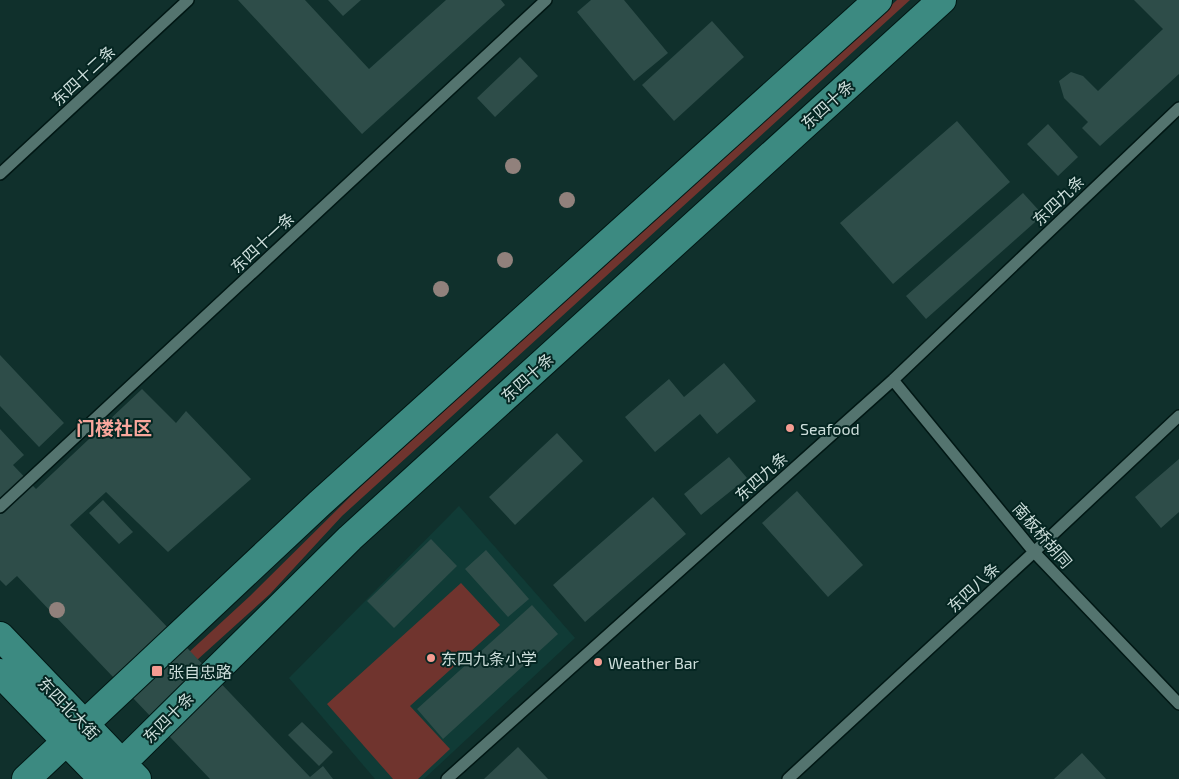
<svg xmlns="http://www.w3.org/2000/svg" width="1179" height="779" font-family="'Exo 2','Noto Sans SC',sans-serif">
<rect width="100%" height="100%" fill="#10302c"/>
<path fill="#103b36" d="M459,506L575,638L424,779H375L289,678Z"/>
<path fill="#70342e" d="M897,0H910L342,516L270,594L145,707L138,699L250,596L358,489Z
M461,583L500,625L410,706L450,749L418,779H393L327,704Z"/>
<path fill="#2e4d49" d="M238,0H305L369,69L446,0H501L505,5L362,134Z
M328,0H361L343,16Z
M591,0H624L668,53L634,81L577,12Z
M1134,0H1179V74L1100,146L1082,128L1088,122L1064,98L1059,81L1071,72L1083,76L1098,91L1163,29Z
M712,21L744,57L674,121L642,85Z
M520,57L538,76L495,117L477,98Z
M957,121L1010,182L893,284L840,223Z
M1048,124L1078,157L1058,176L1027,144Z
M1023,193L1043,215L926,319L906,296Z
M0,355L64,423L39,447L0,406Z
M724,363L756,401L717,434L700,414L655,452L625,417L669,379L684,397Z
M142,389L176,423L186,411L251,479L168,552L106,492L70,525L310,777L323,766L333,779H210L17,576L6,586L0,580V429L24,455L13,465L36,489Z
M557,433L583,461L515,525L489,497Z
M729,457L747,478L701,515L684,494Z
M1179,459V512L1161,528L1135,497Z
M797,491L863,565L828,597L762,523Z
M653,497L686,534L585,622L553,585Z
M103,500L133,532L119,544L89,513Z
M431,539L457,566L394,628L367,601Z
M486,550L529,599L508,617L465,569Z
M532,605L558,634L443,739L417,709Z
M302,722L333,752L319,766L288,735Z
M518,747L548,779H484Z
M1082,753L1106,779H1054Z"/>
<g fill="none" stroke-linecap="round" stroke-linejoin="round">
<defs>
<path id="lane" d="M0,174L188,0
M893,380L1034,552L1179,704
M0,507L546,0
M447,779L893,380L1179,108
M788,779L1034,552L1179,416"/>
<path id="primary" d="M0,636L137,779
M0,673L103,779
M26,779L319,504L878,0
M106,779L350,538L942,0"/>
</defs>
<use href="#lane" stroke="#001714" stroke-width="14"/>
<use href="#primary" stroke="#001714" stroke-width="30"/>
<use href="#lane" stroke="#54746f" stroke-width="11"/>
<use href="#primary" stroke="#3c8a81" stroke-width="28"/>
</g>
<g fill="#91817c">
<circle cx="513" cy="166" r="8"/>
<circle cx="567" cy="200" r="8"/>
<circle cx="505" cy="260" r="8"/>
<circle cx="441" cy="289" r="8"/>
<circle cx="57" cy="610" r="8"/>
</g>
<g fill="#f59c92" stroke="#052622" stroke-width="2">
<circle cx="790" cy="428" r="5"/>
<circle cx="431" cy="658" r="5"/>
<circle cx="598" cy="662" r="5"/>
<rect x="151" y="665" width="12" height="12" rx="2.5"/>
</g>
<g text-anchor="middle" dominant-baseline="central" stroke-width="4" stroke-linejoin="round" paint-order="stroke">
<g font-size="16" fill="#cddedb" stroke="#052622">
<text transform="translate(83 75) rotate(-43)">东四十二条</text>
<text transform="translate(827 104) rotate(-42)">东四十条</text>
<text transform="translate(1058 200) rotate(-44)">东四九条</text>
<text transform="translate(262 242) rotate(-43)">东四十一条</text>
<text transform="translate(527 377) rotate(-42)">东四十条</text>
<text transform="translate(761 476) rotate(-42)">东四九条</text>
<text transform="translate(1043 535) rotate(49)">南板桥胡同</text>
<text transform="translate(973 587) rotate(-43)">东四八条</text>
<text transform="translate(69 708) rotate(46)">东四北大街</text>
<text transform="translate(168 717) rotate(-45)">东四十条</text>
</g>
<g font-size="16" fill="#cddedb" stroke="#052622" text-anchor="start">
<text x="800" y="428">Seafood</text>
<text x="441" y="658">东四九条小学</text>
<text x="608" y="662">Weather Bar</text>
<text x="168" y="671">张自忠路</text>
</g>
<g font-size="19" font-weight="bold" fill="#faa79d" stroke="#052622">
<text x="114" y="427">门楼社区</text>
</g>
</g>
</svg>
